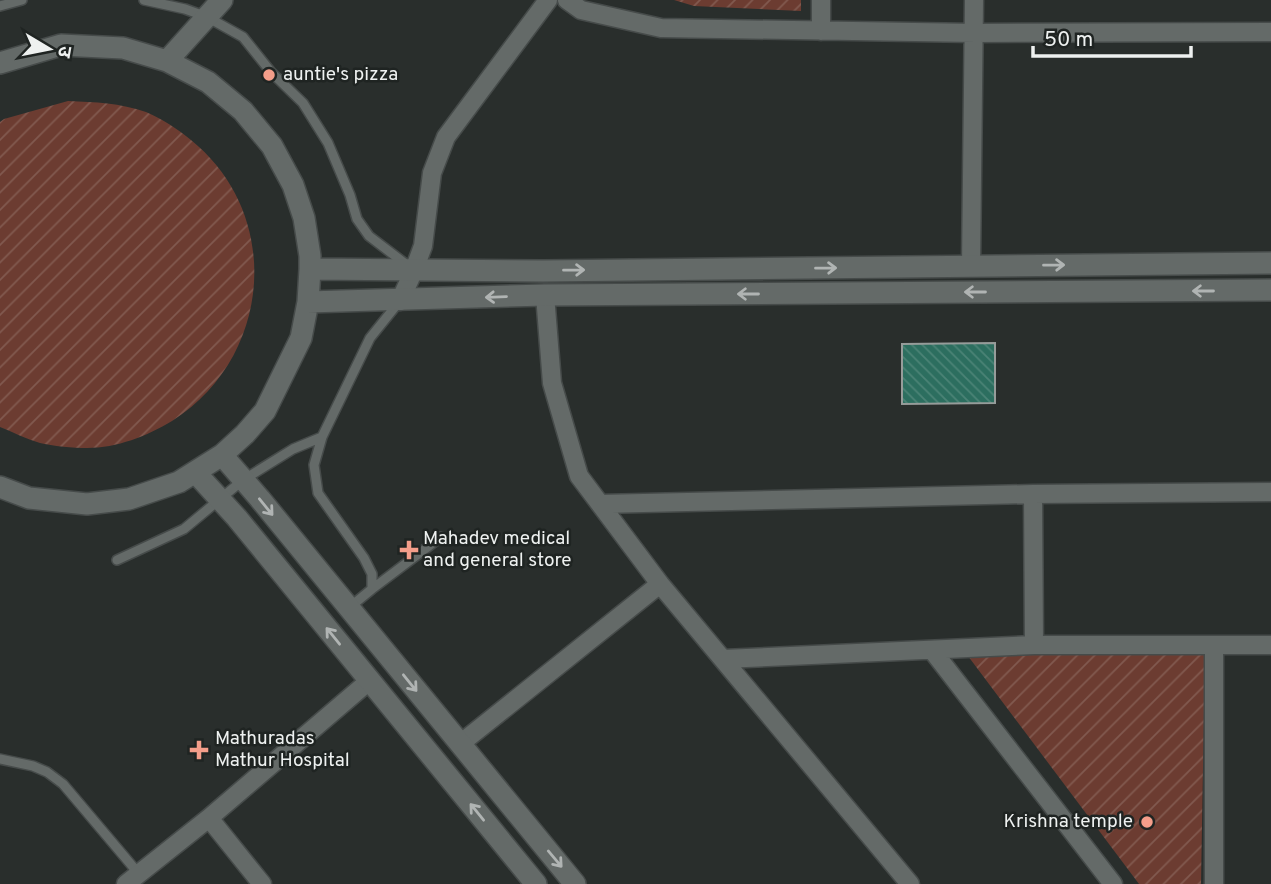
<svg xmlns="http://www.w3.org/2000/svg" width="1271" height="884" font-family="Overpass,'Noto Sans Devanagari',sans-serif">
<defs>
<pattern id="garden-furrows" width="10" height="10" patternUnits="userSpaceOnUse" patternTransform="scale(1.75)"><rect width="10" height="10" fill="#6c3c31"/><path d="M-1 1l2-2M0 10L10 0M9 11l2-2" fill="none" stroke="#81594f"/></pattern>
<pattern id="building-back-hatch" width="6" height="6" patternUnits="userSpaceOnUse" patternTransform="scale(1.75)"><rect width="6" height="6" fill="#2c6e5f"/><path d="M-1 5l2 2M0 0l6 6M5-1l2 2" fill="none" stroke="#4b8376"/></pattern>
</defs>
<rect width="100%" height="100%" fill="#292e2c"/>
<path fill="url(#garden-furrows)" d="M674,0H801V11L694,6Z
M68,101C95,102 120,103 146,112C162,119 178,129 191,140C284,215 272,358 172,421C147,436 117,448 87,448C74,448 52,446 40,443C26,439 13,432 0,427V122L4,119Z
M1205,652L1201,884H1139L968,656Z"/>
<path fill="url(#building-back-hatch)" stroke="#969c9a" stroke-width="2" d="M995,343V403L902,404V344Z"/>
<g fill="none" stroke-linecap="round" stroke-linejoin="round">
<defs>
<path id="lane" d="M144,0L185,9L207,17L243,37L271,72L303,103L328,143L350,195L357,219L369,236L407,265
M0,6L22,0
M322,437L314,465L318,493L364,558L372,574V589L350,607
M117,560L184,529L243,480L293,449L322,437L370,338L399,302
M372,589L441,537
M0,759L33,766L47,772L63,784L139,874"/>
<path id="street" d="M567,0L581,10L661,28L975,33L1271,32
M821,31V0
M971,266L974,0
M545,295L552,383L579,476L660,584L910,884
M400,301L414,270L423,246L432,173L446,137L548,0
M1033,494L1034,645
M600,504L1033,494L1271,492
M932,650L1113,884
M723,659L1034,645H1271
M460,744L660,584
M126,884L209,818
M262,884L209,818L369,681
M1214,884V645"/>
<path id="secondary" d="M167,61L222,0
M0,63L61,45L123,48L167,61L208,82L243,111L272,146L293,185L304,218L310,256V269L308,302L301,338L265,411L245,434L222,455L179,482L129,499L87,504L29,498L0,487
M310,269L543,271L1271,263
M308,302L545,295L1271,290
M222,455L260,499L575,884
M195,472L237,518L536,884"/>
</defs>
<use href="#lane" stroke="#464b4a" stroke-width="12"/>
<use href="#street" stroke="#464b4a" stroke-width="21"/>
<use href="#secondary" stroke="#464b4a" stroke-width="24"/>
<use href="#lane" stroke="#646a68" stroke-width="9"/>
<use href="#street" stroke="#646a68" stroke-width="18"/>
<use href="#secondary" stroke="#646a68" stroke-width="21"/>
</g>
<defs><path id="oneway-shaft" d="M-6 0H5M1.5-3L5.5 0L1.5 3" fill="none" stroke-width="1.6" stroke-linecap="round" stroke-linejoin="round" transform="scale(1.75)"/></defs>
<g stroke="#b0b4b3">
<use href="#oneway-shaft" transform="translate(1054 265) rotate(-1)"/>
<use href="#oneway-shaft" transform="translate(826 268) rotate(-1)"/>
<use href="#oneway-shaft" transform="translate(574 270) rotate(-1)"/>
<use href="#oneway-shaft" transform="translate(1203 291) rotate(180)"/>
<use href="#oneway-shaft" transform="translate(975 292) rotate(180)"/>
<use href="#oneway-shaft" transform="translate(748 294) rotate(180)"/>
<use href="#oneway-shaft" transform="translate(496 297) rotate(178)"/>
<use href="#oneway-shaft" transform="translate(266 507) rotate(51)"/>
<use href="#oneway-shaft" transform="translate(333 636) rotate(-129)"/>
<use href="#oneway-shaft" transform="translate(410 683) rotate(51)"/>
<use href="#oneway-shaft" transform="translate(477 812) rotate(-129)"/>
<use href="#oneway-shaft" transform="translate(555 859) rotate(50)"/>
</g>
<g fill="#f49e8a" stroke="#1f2422" stroke-width="2.5">
<circle cx="269" cy="75" r="7"/>
<path d="M405.5 539.5h7v7h7v7h-7v7h-7v-7h-7v-7h7z"/>
<path d="M195.5 739.5h7v7h7v7h-7v7h-7v-7h-7v-7h7z"/>
<circle cx="1147" cy="822" r="7"/>
</g>
<g text-anchor="middle" dominant-baseline="central" stroke-width="5" stroke-linejoin="round" paint-order="stroke">
<g font-size="19" fill="#eef1f0" stroke="#1f2422" text-anchor="start">
<text x="283" y="75">auntie's pizza</text>
<text x="423" y="539">Mahadev medical<tspan x="423" dy="22">and general store</tspan></text>
<text x="215" y="739">Mathuradas<tspan x="215" dy="22">Mathur Hospital</tspan></text>
<text x="1133" y="822" text-anchor="end">Krishna temple</text>
</g>
</g>
<g transform="translate(49 49) rotate(100)" stroke="#1f2422" stroke-width="5" paint-order="stroke">
<path d="M0-5L12 26L0 18L-12 26Z" fill="#eef1f0"/>
<text y="-10" font-size="19" font-weight="bold" text-anchor="middle" fill="#eef1f0">उ</text>
</g>
<path d="M1033 46v10h158v-10" fill="none" stroke="#eef1f0" stroke-width="3.5"/>
<text x="1044" y="46" font-size="21" fill="#eef1f0" stroke="#1f2422" stroke-width="5" paint-order="stroke">50 m</text>
</svg>
